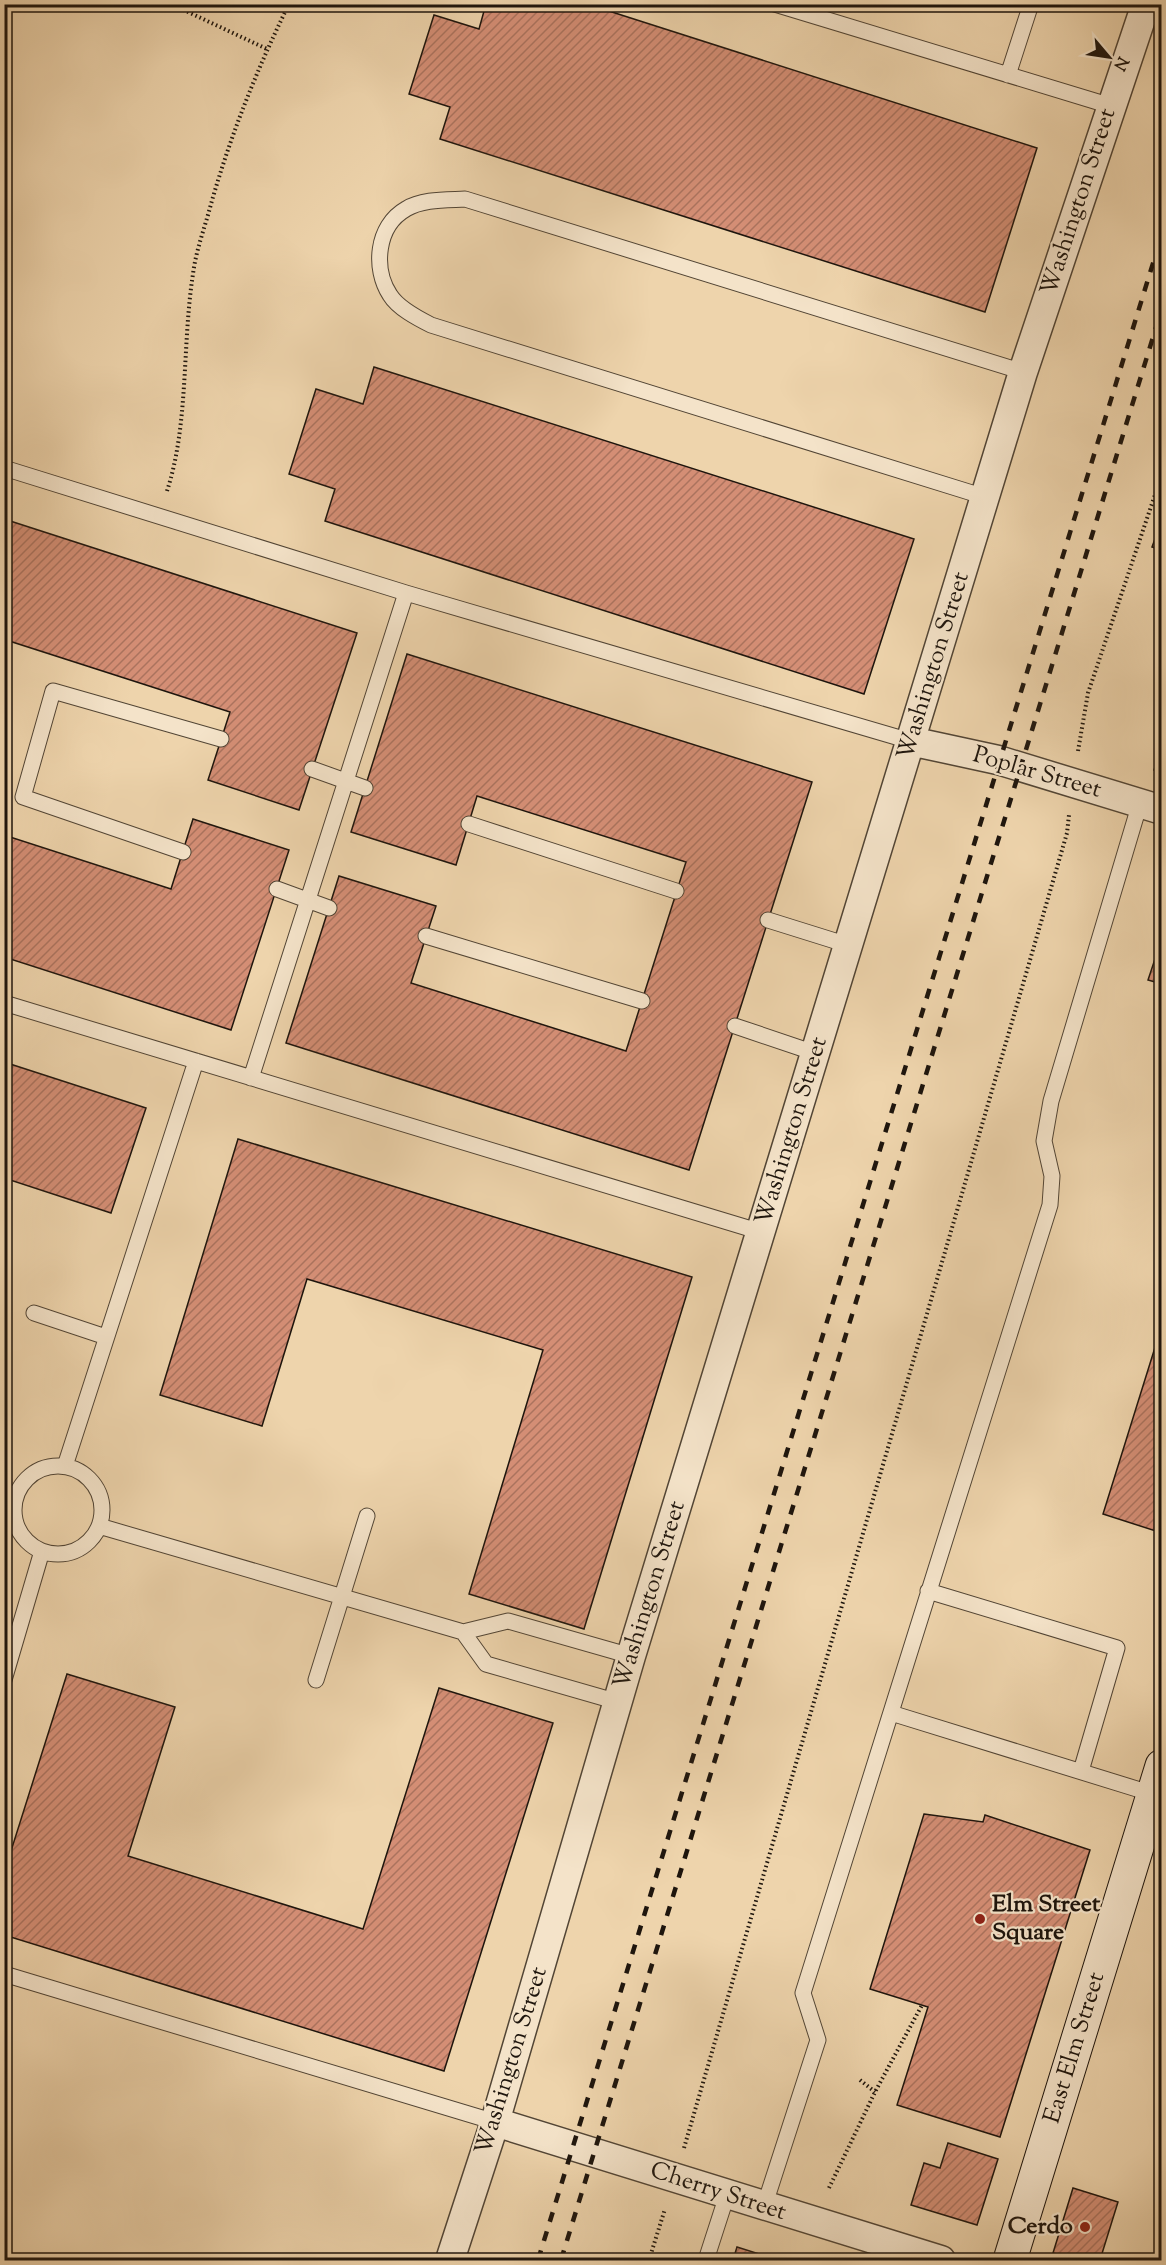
<svg xmlns="http://www.w3.org/2000/svg" width="1166" height="2265" font-family="'Sorts Mill Goudy',serif">
<defs>
<pattern id="building-hatch" width="6" height="6" patternUnits="userSpaceOnUse" patternTransform="scale(1.5)"><rect width="6" height="6" fill="#d48e75"/><path d="M-1 1l2-2M0 6l6-6M5 7l2-2" fill="none" stroke="#ab735e"/></pattern>
</defs>
<rect width="100%" height="100%" fill="#eed4ac"/>
<filter id="stains"><feTurbulence type="fractalNoise" baseFrequency=".00333" numOctaves="4"/><feColorMatrix values="0 0 0 0 .2 0 0 0 0 .09 0 0 0 0 .02 0 0 0 .5 -.17"/></filter>
<radialGradient id="worn" r=".72"><stop offset=".6" stop-color="#630" stop-opacity="0"/><stop offset="1" stop-color="#630" stop-opacity=".3"/></radialGradient>
<path fill="url(#building-hatch)" stroke="#1e150d" stroke-width="1.5" d="M486,4H587L1037,148L985,312L440,139L450,107L409,94L434,15L479,29Z
M374,367L914,539L864,694L325,521L335,489L289,474L316,389L363,404Z
M4,519L357,633L299,810L208,780L230,712L6,640L4,644Z
M1162,520V550L1152,547Z
M407,654L812,782L689,1170L286,1043L339,876L436,906L411,983L626,1051L686,862L477,796L456,865L351,832Z
M1162,745V772L1154,770Z
M193,819L289,850L231,1030L4,957V835L171,889Z
M1162,938V984L1148,980Z
M4,1062L146,1108L111,1213L4,1178Z
M238,1139L692,1277L584,1629L469,1594L543,1350L307,1279L262,1426L160,1395Z
M1162,1325V1533L1103,1514Z
M67,1674L175,1707L128,1856L363,1929L439,1688L553,1723L444,2071L4,1935V1873Z
M924,1814L983,1822L985,1815L1090,1850L1000,2137L897,2105L928,2007L870,1989Z
M948,2143L998,2159L977,2225L911,2205L924,2163L940,2168Z
M1073,2188L1118,2202L1100,2260H1079L1053,2253Z
M737,2247L778,2260H733Z"/>
<g fill="none" stroke-linecap="round" stroke-linejoin="round">
<defs>
<path id="service" d="M775,4L1111,106
M1008,75L1031,4
M4,468L406,593L910,741
M985,497L431,325C417,318 398,308 390,295C373,269 376,226 406,209C422,199 446,200 465,199L1023,372
M312,769L365,788
M469,824L676,891
M183,852L23,797L53,691L221,739
M277,889L329,908
M768,920L848,945
M426,936L642,1001
M4,1003L761,1232
M735,1026L815,1053
M251,1078L406,593
M34,1313L106,1337
M14 1510a44 44 0 1 1 88 0a44 44 0 1 1-88 0Z
M65,1466L196,1061
M99,1526L463,1632L508,1621L631,1656
M928,1591L1117,1648L1081,1771
M463,1632L486,1664L618,1702
M4,1680L42,1551
M316,1680L367,1516
M891,1713L1153,1794
M4,1974L495,2122
M764,2207L818,2040L803,1993L1050,1205L1052,1176L1044,1141L1051,1101L1140,803
M706,2260L727,2195"/>
<path id="minor" d="M910,741L998,760L1162,810
M495,2122L941,2260
M450,2260L495,2122L631,1656L1023,372L1146,4"/>
<path id="secondary" d="M1010,2260L1162,1766"/>
</defs>
<use href="#service" stroke="#524535" stroke-width="17"/>
<use href="#minor" stroke="#524535" stroke-width="31"/>
<use href="#secondary" stroke="#1e150d" stroke-width="35"/>
<path stroke="#1e150d" stroke-width="4" stroke-dasharray="1.5 3" stroke-linecap="butt" d="M171,4L267,49
M167,491C189,424 182,344 193,274C196,250 205,227 211,204C231,134 257,69 289,4
M1078,751L1088,693L1162,474
M860,2080L875,2092
M684,2148L1067,833L1069,815
M829,2188L875,2092L922,2005
M649,2260L665,2209"/>
<use href="#service" stroke="#f4e3c9" stroke-width="15"/>
<use href="#minor" stroke="#f4e3c9" stroke-width="28"/>
<use href="#secondary" stroke="#f4e3c9" stroke-width="33"/>
<path stroke="#1e150d" stroke-width="4.5" stroke-dasharray="10 10" stroke-linecap="butt" d="M538,2260L1162,234
M561,2260L1162,308"/>
</g>
<g fill="#8f2418" stroke="#f4e3c9" stroke-width="2">
<circle cx="980" cy="1919" r="6"/>
<circle cx="1085" cy="2227" r="6"/>
</g>
<g text-anchor="middle" dominant-baseline="central" stroke-width="4.5" stroke-linejoin="round" paint-order="stroke">
<g font-size="24" fill="#1e150d" stroke="#f4e3c9">
<text transform="translate(1079 202) rotate(-72)">Washington Street</text>
<text transform="translate(934 666) rotate(-73)">Washington Street</text>
<text transform="translate(1037 773) rotate(16)">Poplar Street</text>
<text transform="translate(792 1131) rotate(-73)">Washington Street</text>
<text transform="translate(650 1595) rotate(-73)">Washington Street</text>
<text transform="translate(1075 2048) rotate(-73)">East Elm Street</text>
<text transform="translate(512 2061) rotate(-73)">Washington Street</text>
<text transform="translate(718 2192) rotate(18)">Cherry Street</text>
</g>
<g font-size="24" font-weight="bold" fill="#1e150d" stroke="#f4e3c9" text-anchor="start">
<text x="992" y="1905">Elm Street<tspan x="992" dy="28">Square</tspan></text>
<text x="1073" y="2227" text-anchor="end">Cerdo</text>
</g>
</g>
<rect width="1166" height="2265" fill="none" stroke="#eed4ac" stroke-width="24"/>
<rect x="6" y="6" width="1154" height="2253" fill="none" stroke="#1e150d" stroke-width="3"/>
<rect x="12" y="12" width="1142" height="2241" fill="none" stroke="#1e150d" stroke-width="1.5"/>
<g transform="translate(1109 57) rotate(119)" stroke="#f4e3c9" stroke-width="4.5" paint-order="stroke">
<path d="M0-4.5L10 22L0 15L-10 22Z" fill="#1e150d"/>
<text y="-9" font-size="16" font-weight="bold" text-anchor="middle" fill="#1e150d">N</text>
</g>
<rect width="100%" height="100%" filter="url(#stains)"/>
<rect width="100%" height="100%" fill="url(#worn)"/>
</svg>
